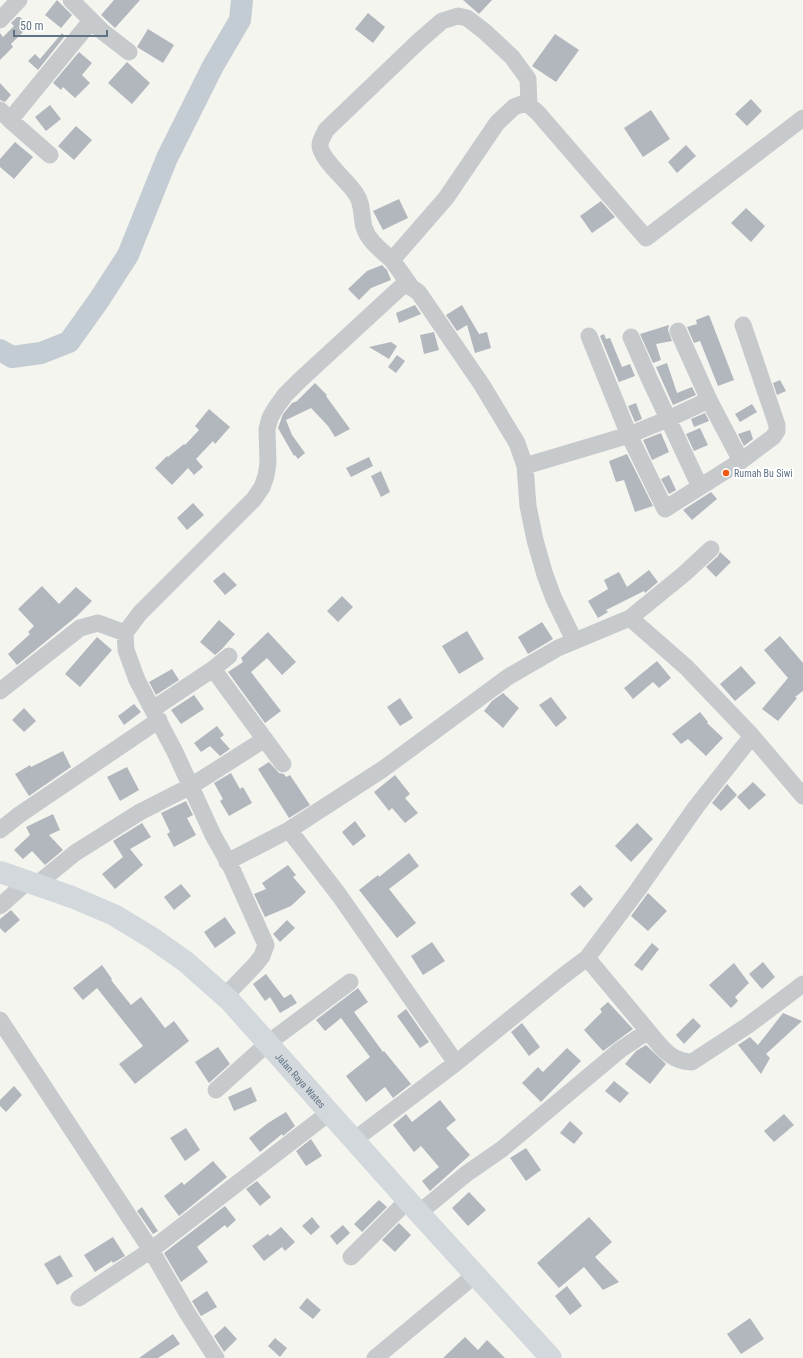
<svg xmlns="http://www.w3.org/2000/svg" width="803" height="1358" font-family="'Roboto Condensed',sans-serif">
<rect width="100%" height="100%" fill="#f5f5f0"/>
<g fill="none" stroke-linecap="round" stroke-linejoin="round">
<path stroke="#c3ccd2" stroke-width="22" d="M0,350L12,357L41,353L69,342L99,300L128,255L167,158L213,66L240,20L242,0"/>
</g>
<path fill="#b1b7bd" d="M57,0L72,15L61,28L45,15Z
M114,0H140L115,28L101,15Z
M463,0H492L479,14Z
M368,13L385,27L373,43L355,29Z
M17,17H20L29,26L11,44L13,47L0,60V33L3,37L14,26L11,23Z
M148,29L174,45L163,63L137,47Z
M62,33L65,36L38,70L28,61L35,54L40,59Z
M555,34L579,50L556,82L532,66Z
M79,52L92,63L82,75L90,83L75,98L63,87L61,90L53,83Z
M127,62L150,83L132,104L108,83Z
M0,83L11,95L5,102L0,100Z
M751,99L762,111L747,126L735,114Z
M50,105L61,119L46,131L35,117Z
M651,110L670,139L643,157L624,128Z
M76,126L92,140L74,160L58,146Z
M15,142L33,157L14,179L0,167V159Z
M686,145L696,156L677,173L668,162Z
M399,199L408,218L383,230L373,211Z
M601,201L615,217L592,233L580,216Z
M746,208L765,226L751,242L731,223Z
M382,265L387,270L391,280L371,288L359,300L348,289L367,271Z
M415,305L421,314L399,323L396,313Z
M462,305L479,334L487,332L491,348L475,353L467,325L457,331L446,315Z
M709,315L734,380L718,386L700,341L694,343L687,327L697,324L696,320Z
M669,325L668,330L672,341L656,344L661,360L653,363L640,334Z
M434,332L439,350L424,354L420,335Z
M604,334L606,339L610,338L622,367L630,364L635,376L619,382L620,385L600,336Z
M391,342L397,346L389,359L369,347Z
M397,355L405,361L396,373L388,367Z
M667,363L677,393L692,387L696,395L673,405L656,367Z
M780,380L786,391L777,395L773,383Z
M315,383L327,395L326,396L350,429L335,437L328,426L311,408L286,420L292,435L305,453L298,459L295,455L294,456L278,428L283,414L292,403L297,401Z
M636,403L642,419L635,422L628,406Z
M752,404L757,412L740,422L735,414Z
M209,409L230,427L215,444L213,441L196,459L203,467L194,475L188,468L172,485L155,468L167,456L168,457L184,444L185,445L199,430L195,426Z
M705,413L709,421L694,427L691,419Z
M700,428L708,445L694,451L686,434Z
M750,430L753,439L744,446L738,434Z
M661,433L669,452L652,460L643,440Z
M627,454L653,506L635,512L624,480L616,482L609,461Z
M369,457L373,466L351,477L346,468Z
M381,471L390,492L381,497L371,476Z
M669,475L676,490L669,494L661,479Z
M711,492L717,499L692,520L683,510Z
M193,503L204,515L187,530L177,518Z
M720,552L731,562L716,577L706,567L718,556Z
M649,570L658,582L645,593L644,591L606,610L608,612L598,618L588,601L608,589L604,580L619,572L627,587Z
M224,572L237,585L225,595L213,581Z
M42,586L59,604L76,587L92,601L77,616L17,665L8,654L30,634L28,632L34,626L18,609Z
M342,596L353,607L338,622L327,611Z
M219,620L235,634L222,649L215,655L200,642Z
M542,622L553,639L528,654L518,637Z
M467,631L484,659L459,674L442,646Z
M268,632L296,662L282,675L267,658L251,672L281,711L265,723L228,672L243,662L241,658Z
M780,636L803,663V691L795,697L797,698L778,721L762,709L788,678L764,650Z
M97,637L112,650L80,687L65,674Z
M657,661L671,678L659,688L653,682L633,699L624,688Z
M741,666L756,683L735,701L720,684Z
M172,669L179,680L156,695L149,682Z
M503,693L519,708L503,728L484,711L492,701Z
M194,695L204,709L181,724L171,710Z
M551,697L567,718L556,727L539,705Z
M400,698L413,718L400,726L387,707Z
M134,704L141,712L124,725L118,716Z
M24,708L36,721L24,732L12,720Z
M700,712L708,722L707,723L723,738L706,756L688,739L681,744L672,734Z
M217,726L224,735L220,738L230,749L220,756L210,746L201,752L194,743Z
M63,751L71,767L29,796L15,774L30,765L31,767Z
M269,762L279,773L284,774L286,777L290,775L310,805L289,818L258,769Z
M127,767L139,790L120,801L107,777Z
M231,773L240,789L243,787L252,803L229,816L220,801L223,799L214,783Z
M395,775L410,794L405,798L418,813L405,823L392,808L389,811L374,792Z
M753,782L766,795L749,810L737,797Z
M727,784L737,795L721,811L712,803Z
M186,801L193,815L187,818L196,835L174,847L167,834L170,832L161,813Z
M53,814L60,830L49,835L63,850L45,865L32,851L23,859L14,850L30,835L26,827Z
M355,821L366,836L353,846L342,832Z
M142,823L151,837L130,849L143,865L115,889L102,874L123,857L113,841Z
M637,823L653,839L631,862L615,846Z
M409,853L419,866L389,889L416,923L397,938L359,890L378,875L379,877Z
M288,865L296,875L293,877L306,892L291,906L265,917L254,894L266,889L262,883Z
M181,884L191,896L174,910L164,897Z
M580,885L593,899L584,908L570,894Z
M648,893L667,911L648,931L631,916Z
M11,910L20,920L5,933L0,928V919Z
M225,917L236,933L215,948L204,932Z
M287,920L295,928L280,942L273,934Z
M432,942L445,961L423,975L411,956Z
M652,943L659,949L642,971L634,965Z
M763,962L775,977L762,989L749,974Z
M734,963L749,983L735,997L738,1001L731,1008L709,985Z
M102,965L112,979L111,980L131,1005L141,997L165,1028L174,1021L189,1041L135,1084L119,1064L143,1046L97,988L83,1000L73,988Z
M266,974L284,998L291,994L297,1003L280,1013L270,997L265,1001L253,984Z
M358,988L368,1002L354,1012L383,1052L384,1051L411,1084L393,1098L385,1087L366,1102L346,1076L370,1057L341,1018L325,1031L316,1020Z
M608,1002L633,1029L603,1051L584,1030L602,1012L600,1009Z
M406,1009L429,1042L420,1048L397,1016Z
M783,1013L802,1021L766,1054L770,1058L761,1074L738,1045L750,1037L758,1045Z
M693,1018L701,1026L684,1044L676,1035Z
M522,1023L540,1047L529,1056L511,1032Z
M646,1045L666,1064L650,1084L625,1064L636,1051Z
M218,1047L230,1064L209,1083L195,1062Z
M567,1048L581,1061L541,1102L522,1083L538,1067L543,1072Z
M614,1081L629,1093L620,1103L605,1091Z
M14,1086L22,1095L6,1112L0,1106V1100Z
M251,1087L257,1101L234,1111L228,1097Z
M440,1100L456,1120L446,1128L470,1155L430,1191L422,1181L439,1167L421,1146L414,1152L393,1125L406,1114L412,1122Z
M286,1112L295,1126L283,1136L282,1134L260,1152L249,1138L268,1123Z
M784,1114L794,1125L774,1142L764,1131Z
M570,1121L583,1133L574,1144L560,1133Z
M186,1128L200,1150L185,1161L170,1138Z
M311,1139L322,1156L306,1166L296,1151Z
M526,1148L541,1170L526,1181L510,1158Z
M213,1161L227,1177L179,1216L164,1196L182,1182L184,1185Z
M257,1181L271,1197L260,1206L246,1189Z
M469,1192L486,1210L468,1226L452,1208Z
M379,1200L387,1207L362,1232L354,1224Z
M225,1206L236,1220L227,1228L225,1225L197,1247L208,1262L181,1282L164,1253Z
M142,1207L158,1231L153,1234L137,1211Z
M312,1217L320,1227L311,1235L302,1226Z
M589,1217L612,1242L595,1257L619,1282L603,1290L584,1267L559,1288L537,1263Z
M399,1223L411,1235L395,1252L382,1240Z
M343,1225L350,1233L337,1245L330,1236Z
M281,1227L295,1242L285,1251L282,1247L264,1261L252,1246L268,1234L270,1236Z
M113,1237L125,1256L113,1263L112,1261L95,1272L84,1255Z
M60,1255L73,1276L57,1285L44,1264Z
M567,1286L582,1306L570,1315L555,1296Z
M207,1291L217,1307L201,1316L192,1301Z
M307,1298L321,1310L313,1319L299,1308Z
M750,1318L764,1339L741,1354L727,1334Z
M225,1326L237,1339L224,1352L214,1336Z
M173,1334L180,1344L158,1358H139Z
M465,1337L478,1350L487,1340L505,1358H443Z
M275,1338L287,1348L280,1357L268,1346Z"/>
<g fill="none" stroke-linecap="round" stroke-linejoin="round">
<path stroke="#c7cacd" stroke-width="17" d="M71,0L103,32L129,52
M0,20L19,0
M0,110L10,120L91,21
M10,120L50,155
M392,260C381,250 368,241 364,227C361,216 363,204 356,194C348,181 320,159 320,145C320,140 324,135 326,130L419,41L442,21L458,16L467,18L484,31L512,57L528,79L529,105
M412,288L392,260L446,198L497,123L514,107L522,104L529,105L538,113L646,238L803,118
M678,331L709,400L741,461
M589,336L629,435L665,509L741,461L773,437L777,431V425L743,325
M631,337L649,378L700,487
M525,466L629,435L668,419L709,400
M630,618L686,667L752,736L803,796
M213,669L283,764
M0,691L80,628L98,623L125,633
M153,709L213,669L229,656
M0,830L19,815L159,720
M289,830L339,895L456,1063
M227,862L289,830L383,769L508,677L558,648L630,618L684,574L711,549
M36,885L75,853L140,812L191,786L265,739
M0,906L27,882
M587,958L648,1031
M225,996L255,965L262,956L266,945L231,867L213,835L175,752L137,680L126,650L125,633L140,613L254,499L262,487L266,476L268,463L267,429L270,418L275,409L285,395L300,380L401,287C409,284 413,288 419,293L482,385L517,443L525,466L528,506L535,540L545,575L554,599L574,640
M0,1020L151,1250L186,1311L216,1358
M216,1090L268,1043L350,982
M354,1140L456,1063L563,976L587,958L637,891L696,807L752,736
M419,1213L466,1174L502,1149L620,1050L648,1031C661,1047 670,1061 692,1062L747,1026L803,984
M351,1257L408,1200
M79,1298L151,1250L330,1112
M375,1358L475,1275"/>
<path stroke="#d2d8dc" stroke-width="22" id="s1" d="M0,872L72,897L114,915L152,938L186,962L230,1001L419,1213L551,1358"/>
</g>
<circle fill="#f35812" stroke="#fff" stroke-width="1.5" cx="726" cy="473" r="4"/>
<g text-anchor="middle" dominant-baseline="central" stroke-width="4" stroke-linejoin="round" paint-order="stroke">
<g font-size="10" fill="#617284" stroke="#fff" text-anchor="start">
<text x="734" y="473">Rumah Bu Siwi</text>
</g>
<g font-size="10" fill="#617284" stroke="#fff">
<text stroke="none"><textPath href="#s1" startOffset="373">Jalan Raya Wates</textPath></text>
</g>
</g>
<path d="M14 30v6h93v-6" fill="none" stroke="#617284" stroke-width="2"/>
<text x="20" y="30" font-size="12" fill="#617284" stroke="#ffffff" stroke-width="3" paint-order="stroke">50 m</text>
</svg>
